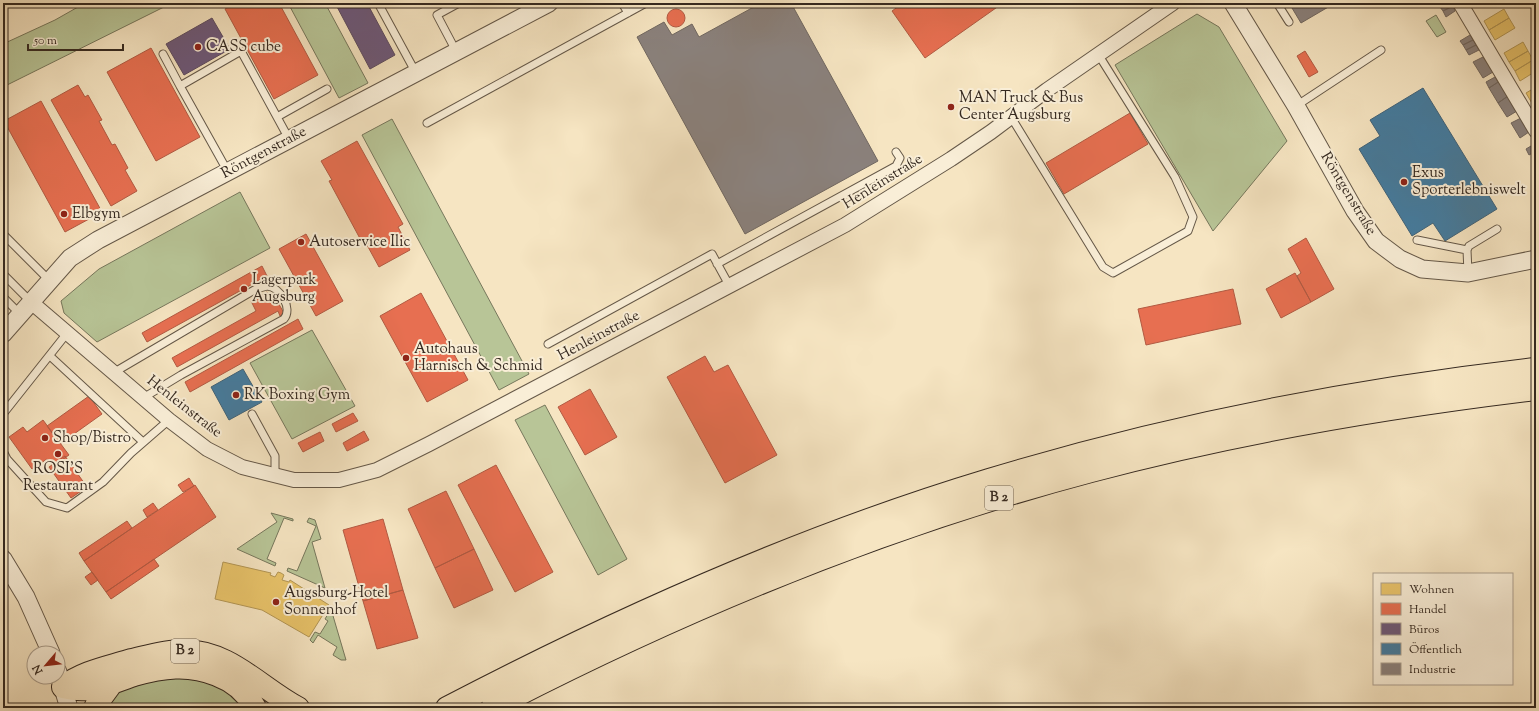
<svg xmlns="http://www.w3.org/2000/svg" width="1539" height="711" font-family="'Sorts Mill Goudy',serif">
<rect width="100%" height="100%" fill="#f6e5c2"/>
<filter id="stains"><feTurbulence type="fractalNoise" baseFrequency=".005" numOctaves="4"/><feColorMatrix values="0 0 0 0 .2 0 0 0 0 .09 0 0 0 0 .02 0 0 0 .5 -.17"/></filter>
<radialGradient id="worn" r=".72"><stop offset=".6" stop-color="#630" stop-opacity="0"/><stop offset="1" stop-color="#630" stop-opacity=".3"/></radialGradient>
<path fill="#b8c597" stroke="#76775c" d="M85,3H172L3,87V44L55,20Z
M288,3H325L368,83L339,98Z
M1197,14L1219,27L1287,141L1213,231L1115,65Z
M1436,15L1446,32L1437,37L1426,21Z
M392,119L529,374L499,390L362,135Z
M240,192L270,248L97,342L64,313L61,301L99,269Z
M312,330L355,406L292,439L250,363Z
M545,405L627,559L598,575L515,420Z
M271,513L293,519V521L284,518L267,559L276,563L275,566L237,549L277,522Z
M309,518L315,520L321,539L312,542L325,588L287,571L288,568L297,571L316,526L307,522Z
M331,609L346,660H341L333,655L337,647L318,635L313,643L310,640L315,632L320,634L328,621L325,619Z
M178,673L225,688L245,708H103L112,694L127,685Z"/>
<path fill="#e9c46a" stroke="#b39654" d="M1504,9L1509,18L1489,30L1484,21Z
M1509,18L1515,28L1495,40L1489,30Z
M1523,42L1528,51L1509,62L1504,53Z
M1528,51L1533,60L1515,71L1509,62Z
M1533,60L1536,65V71L1520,81L1515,71Z
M1536,87V104L1533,105L1526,93Z
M223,562L271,573L270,575L275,577L278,572L281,573L284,575L282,580L289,582L290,580L329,605L309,637L262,610L215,599Z"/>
<path fill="#e76f51" stroke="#b25a42" d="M236,3H279L318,75L274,99L225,9Z
M903,3H1003L925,58L892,11Z
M667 18a9 9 0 1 1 18 0a9 9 0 1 1-18 0Z
M151,48L200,137L156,161L107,72Z
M1305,51L1318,72L1309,77L1297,56Z
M78,85L85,97L88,95L102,120L99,121L112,145L115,144L128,168L125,170L137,191L111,206L51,100Z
M41,101L102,212L65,232L4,121Z
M1130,113L1148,144L1064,194L1046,163Z
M357,141L403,224L398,227L410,250L379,267L367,245L364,246L329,181L332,180L321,161Z
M306,234L343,301L316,316L279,249Z
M1306,238L1334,289L1311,302L1297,276L1301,273L1288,249Z
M262,266L267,276L147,342L142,333Z
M1295,273L1311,302L1281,318L1266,289Z
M1233,289L1241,324L1146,345L1138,309Z
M267,292L269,296L273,294L284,313L280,316L278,311L177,367L172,358L256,311L251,301Z
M421,293L468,380L427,402L380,316Z
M298,319L303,329L190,392L185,382Z
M705,356L714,372L728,365L777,455L725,483L667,377Z
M590,389L617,437L585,455L558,407Z
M89,396L102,414L60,444L47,426Z
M353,413L358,421L336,432L332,424Z
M43,420L69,455L53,466L47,459L32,469L9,437L23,427L27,432Z
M364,431L369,440L347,451L343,443Z
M320,432L324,441L303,452L298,443Z
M65,456L87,487L71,498L49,467Z
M496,465L553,572L515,592L458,485Z
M189,478L194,486L183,492L178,485Z
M195,485L216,517L106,592L84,561Z
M446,491L474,549L435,568L408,509Z
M153,503L158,510L147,517L143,510Z
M383,519L403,590L363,601L343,530Z
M127,521L132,528L84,561L79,553Z
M474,549L493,590L454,608L435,568Z
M154,559L159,566L111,599L106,592Z
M92,572L98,580L91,585L85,577Z
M403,590L418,638L377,649L363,601Z"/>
<path fill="#6d597a" stroke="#5c4b5f" d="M335,3H367L395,55L370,69Z
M212,18L230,49L184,75L166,44Z"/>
<path fill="#457b9d" stroke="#406278" d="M1423,88L1497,209L1445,241L1433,223L1412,236L1359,149L1380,136L1370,120Z
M243,369L262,402L229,420L211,387Z"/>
<path fill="#8a817c" stroke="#706760" d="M761,3H791L878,161L745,234L637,37L664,22L672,35L692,24L699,37Z
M1289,3H1328L1330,6L1301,23Z
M1446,3H1451L1453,6L1443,11L1440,7Z
M1453,6L1455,11L1446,17L1443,11Z
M1470,35L1473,40L1463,45L1460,41Z
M1473,40L1476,45L1466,50L1463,45Z
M1476,45L1479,50L1469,55L1466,50Z
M1483,57L1493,72L1483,78L1473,62Z
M1495,77L1498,82L1489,88L1486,82Z
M1500,81L1508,96L1498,103L1489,88Z
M1508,96L1517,111L1507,117L1498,103Z
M1521,118L1529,132L1520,138L1511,123Z
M1536,143V151L1529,155L1526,149Z"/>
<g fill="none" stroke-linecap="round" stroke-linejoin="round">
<defs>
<path id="service" d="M378,3L416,73
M622,3L628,13
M1277,3L1289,22
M456,51L437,15L459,3
M163,54L180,86
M1296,106L1381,50
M277,117L327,89
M1011,117L1103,267L1113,273L1188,231L1193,217L1175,177L1098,54
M427,123L646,3
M228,172L180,86L241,51L289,139
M3,234L50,281
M1417,240L1467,250L1469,246L1497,229
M1467,250L1468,273
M717,264L896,166L900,158L896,152
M3,274L31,302
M3,297L20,314
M548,344L712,254L729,285
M50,356L143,442
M113,373L256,289L267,286C280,287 293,308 284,319L181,375L143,398
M3,414L68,332
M252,414L275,456V475
M3,451L7,459L46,502L67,508L103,482L131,453L169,420"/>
<path id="minor" d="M1460,3L1536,131
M31,302L169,420L207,449L242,467L294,480H339L377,470L429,444L845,225L951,159L991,132L1047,90L1173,3"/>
<path id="tertiary" d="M1233,3L1296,106L1355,211L1376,241L1400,259L1422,269L1468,273L1536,259
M3,334L70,258L98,240L549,3
M3,559L26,597L51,653
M58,672L69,708"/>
<path id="trunk" d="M63,687C83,672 105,668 128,661C146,657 164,651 182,651C229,650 260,688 298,708
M63,687C93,694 106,684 134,675C162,667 189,663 217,675C233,681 247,693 255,708
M95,708L98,702L112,683
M447,708C621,617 800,537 989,480C1167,426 1351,390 1536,369
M492,708C683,609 883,526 1091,471C1237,432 1386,407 1536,389"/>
</defs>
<use href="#service" stroke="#655848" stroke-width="9"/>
<use href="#minor" stroke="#655848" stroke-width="16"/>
<use href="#tertiary" stroke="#655848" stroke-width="19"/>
<use href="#trunk" stroke="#352920" stroke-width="24"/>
<use href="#service" stroke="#f9eed7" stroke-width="7"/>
<use href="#minor" stroke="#f9eed7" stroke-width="14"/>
<use href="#tertiary" stroke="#f9eed7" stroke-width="17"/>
<use href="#trunk" stroke="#f6e5c2" stroke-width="22"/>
</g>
<g fill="#8f2418" stroke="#f9eed7" stroke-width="1.5">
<circle cx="198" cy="47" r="4"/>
<circle cx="951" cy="107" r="4"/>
<circle cx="1404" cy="182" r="4"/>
<circle cx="64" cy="214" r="4"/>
<circle cx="301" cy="242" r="4"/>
<circle cx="244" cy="289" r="4"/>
<circle cx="406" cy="358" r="4"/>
<circle cx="236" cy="395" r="4"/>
<circle cx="45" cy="438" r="4"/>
<circle cx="58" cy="454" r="4"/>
<circle cx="276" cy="602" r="4"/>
</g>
<g text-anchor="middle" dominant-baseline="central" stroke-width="4" stroke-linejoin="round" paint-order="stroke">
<g fill="#f9eed7" stroke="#706457" stroke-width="1">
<rect x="985" y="486" width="28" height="24" rx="3"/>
<rect x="171" y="639" width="28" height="24" rx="3"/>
</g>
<g font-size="14" font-weight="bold" fill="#352920">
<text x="999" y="498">B 2</text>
<text x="185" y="651">B 2</text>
</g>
<g font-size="15" fill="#352920" stroke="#f9eed7" text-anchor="start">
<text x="206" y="47">CASS cube</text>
<text x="959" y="98">MAN Truck &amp; Bus<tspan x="959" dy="17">Center Augsburg</tspan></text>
<text x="1412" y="173">Exus<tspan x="1412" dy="17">Sporterlebniswelt</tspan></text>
<text x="72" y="214">Elbgym</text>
<text x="309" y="242">Autoservice Ilic</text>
<text x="252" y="280">Lagerpark<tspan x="252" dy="17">Augsburg</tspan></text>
<text x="414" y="349">Autohaus<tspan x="414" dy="17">Harnisch &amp; Schmid</tspan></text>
<text x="244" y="395">RK Boxing Gym</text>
<text x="53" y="438">Shop/Bistro</text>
<text x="58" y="469" text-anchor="middle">ROSI’S<tspan x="58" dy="17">Restaurant</tspan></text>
<text x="284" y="593">Augsburg-Hotel<tspan x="284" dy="17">Sonnenhof</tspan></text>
</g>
<g font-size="15" fill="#352920" stroke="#f9eed7">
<text transform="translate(264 153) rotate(-28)">Röntgenstraße</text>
<text transform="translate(883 182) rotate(-32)">Henleinstraße</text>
<text transform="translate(1348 194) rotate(59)">Röntgenstraße</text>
<text transform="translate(599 336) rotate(-28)">Henleinstraße</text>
<text transform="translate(184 407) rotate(38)">Henleinstraße</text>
</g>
</g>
<rect width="1539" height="711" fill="none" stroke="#f6e5c2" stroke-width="16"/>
<rect x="4" y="4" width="1531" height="703" fill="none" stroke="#352920" stroke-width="2"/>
<rect x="8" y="8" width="1523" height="695" fill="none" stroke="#352920"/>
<rect x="1373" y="573" width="140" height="112" fill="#f9eed7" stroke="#ab9f8e"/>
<rect x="1381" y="583" width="20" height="12" fill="#e9c46a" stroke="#ab9f8e"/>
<text x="1409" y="593" font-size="12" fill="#352920">Wohnen</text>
<rect x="1381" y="603" width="20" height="12" fill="#e76f51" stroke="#ab9f8e"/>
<text x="1409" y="613" font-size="12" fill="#352920">Handel</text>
<rect x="1381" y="623" width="20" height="12" fill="#6d597a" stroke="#ab9f8e"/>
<text x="1409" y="633" font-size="12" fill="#352920">Büros</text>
<rect x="1381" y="643" width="20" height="12" fill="#457b9d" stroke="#ab9f8e"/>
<text x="1409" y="653" font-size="12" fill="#352920">Öffentlich</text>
<rect x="1381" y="663" width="20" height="12" fill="#8a817c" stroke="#ab9f8e"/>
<text x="1409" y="673" font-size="12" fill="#352920">Industrie</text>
<g transform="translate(46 665) rotate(242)"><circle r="19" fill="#f9eed7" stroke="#ab9f8e"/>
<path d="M0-3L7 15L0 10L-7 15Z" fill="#8f2418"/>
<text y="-6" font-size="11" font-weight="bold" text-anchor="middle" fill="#352920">N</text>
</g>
<path d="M28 44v6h95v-6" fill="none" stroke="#352920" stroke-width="2"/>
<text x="34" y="44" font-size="12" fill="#352920" stroke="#f9eed7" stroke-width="3" paint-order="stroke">50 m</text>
<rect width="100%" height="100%" filter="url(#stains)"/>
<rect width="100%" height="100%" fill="url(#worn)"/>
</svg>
